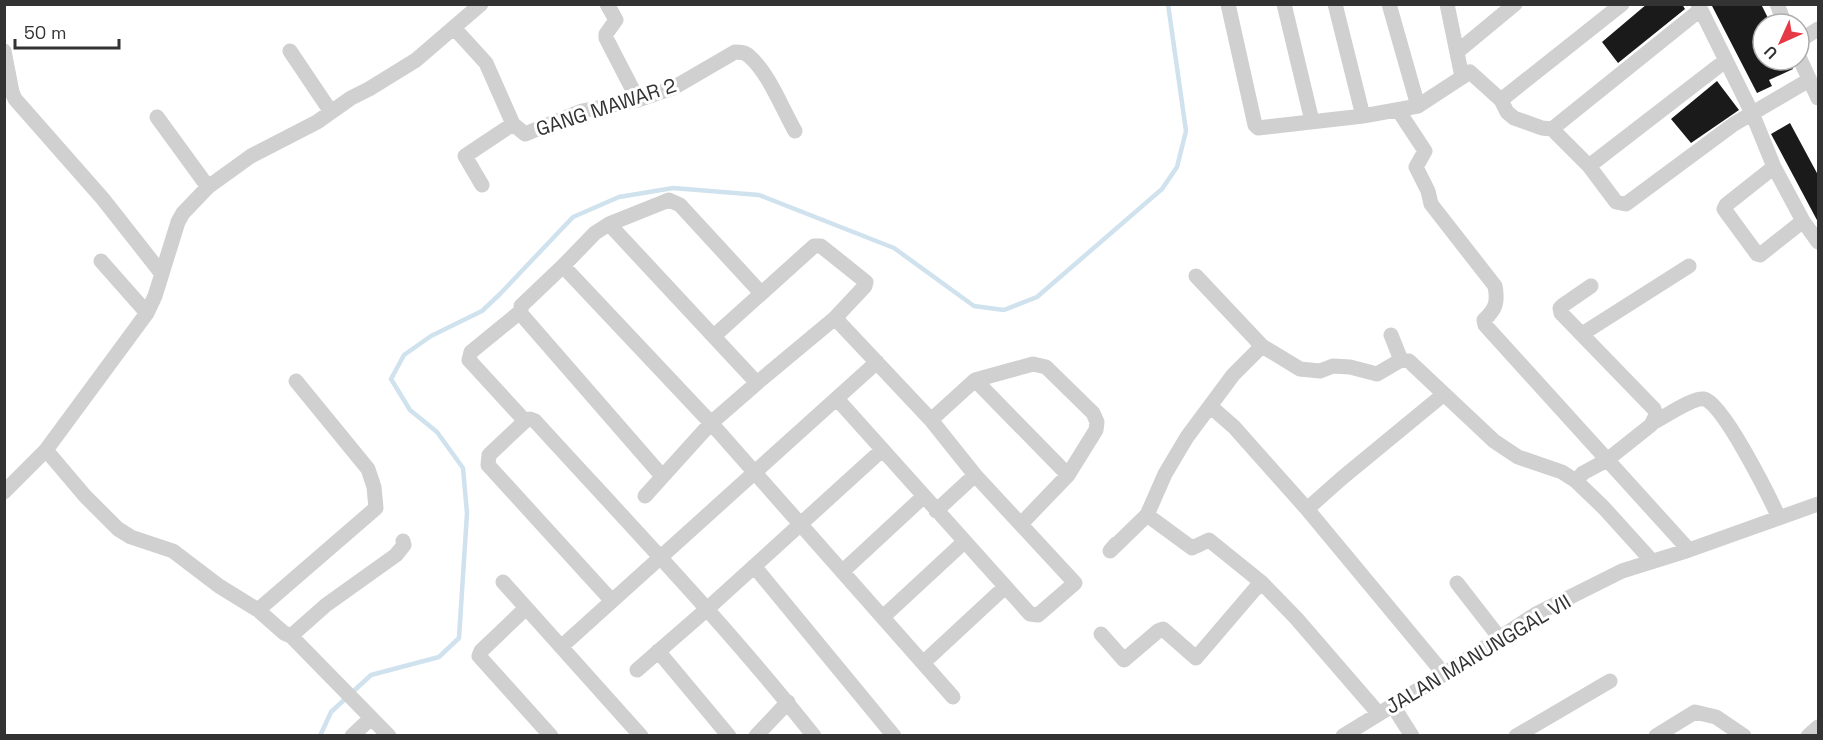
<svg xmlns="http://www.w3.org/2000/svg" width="1823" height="740" font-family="'Space Grotesk',sans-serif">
<rect width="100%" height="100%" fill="#fff"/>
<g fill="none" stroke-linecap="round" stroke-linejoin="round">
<path stroke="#cfe2ee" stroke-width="4.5" d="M320,736L331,712L371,675L439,657L459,638L467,513L463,468L437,432L410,410L391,379L404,355L431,336L482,311L500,294L573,217L619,197L673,188L759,195L894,248L974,306L1004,310L1037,297L1162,189L1177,167L1186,131L1168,4"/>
</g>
<path fill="#1a1a1a" d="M1647,4H1682L1685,9L1618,63L1602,42Z
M1711,4H1761L1771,24H1763V60H1789L1793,69L1769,80L1772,86L1757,93Z
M1717,81L1739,110L1691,143L1671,119Z
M1790,123L1818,175V222L1771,134Z"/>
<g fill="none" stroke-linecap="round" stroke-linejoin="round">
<path stroke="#d0d0d0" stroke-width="15" d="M607,4L616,20L606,34V38L638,100
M1228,4L1255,125L1258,128L1363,116L1418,106L1470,72L1501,100L1507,112L1514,118L1542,128L1552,129L1589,166L1616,202L1626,204L1734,124L1809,80
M1284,4L1312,121
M1335,4L1363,116
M1389,4L1418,106
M1447,4L1462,77
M1698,4L1752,113L1774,167L1803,221L1818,242
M1777,4L1785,24
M455,29L486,63L513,124L525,134L582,111L638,100L673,88L735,52C740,52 745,52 749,56C768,72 782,108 795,131
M1799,41L1818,29
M4,51L12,92L15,99L103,199L162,274
M290,51L331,112
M1457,52L1515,4
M1799,57L1818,98
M1501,100L1622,4
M1398,110L1425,151L1416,167L1428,191L1431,204L1495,286C1498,302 1496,309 1484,320L1485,325L1689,550
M157,117L208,187
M1552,129L1700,10
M1589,166L1725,61
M1774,167L1726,205L1724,209L1757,254L1760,255L1803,221
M482,185L465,156L513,124
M609,224L757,383
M101,261L147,313
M563,266L711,423L953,697
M1196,276L1262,346L1300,369L1320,371L1333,366L1350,367L1377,374L1401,360L1409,361L1494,441L1518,457L1562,472L1576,481
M1591,286L1562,306L1560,308L1561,313L1654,409L1656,415L1651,425L1607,460L1583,473L1576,481L1604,508L1652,561
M520,312L471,352L469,360L525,421
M835,318L931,420L975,475L1075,583L1038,615L1030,614L838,400
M1582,334L1689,266
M1391,335L1401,360
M975,380L1068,475
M1210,406L1234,427L1307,509L1444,674
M931,420L975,380L1033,364L1046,367L1093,413L1097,422L1096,430L1068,475L1021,524
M1654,422C1665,417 1693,397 1704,399C1722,401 1770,498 1779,518
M46,450L147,313L155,296L178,222L183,213L208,187L251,156L317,122L351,98L369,89L416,60L481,4
M662,476L521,314V306L563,266L595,233L609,224L669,200L680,205L761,293
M4,492L46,450L85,496L118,529L131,537L173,551L219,586L258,610L284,633L291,636L389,736
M645,496L711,423L757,383L835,318L865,286L866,282L821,246H814L714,336
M1307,509L1342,478L1444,394
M936,511L975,475
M1147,515L1192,548L1209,540L1261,582L1296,618L1379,714
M1116,544L1110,551L1147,515L1165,474L1187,437L1233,375L1262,346
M754,566L894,736
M843,571L924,496
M503,582L641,736
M1457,583L1499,637
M612,601L488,465L489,455L525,421L530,419L535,421C629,524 728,627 814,736
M526,608L481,651L479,656L551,736
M258,610L376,508L374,487L368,469L296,381
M883,617L964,542
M1101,634L1124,660L1158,631L1163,629L1196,658L1261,582
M291,636L326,605L396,555L404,545L403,541
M561,647L877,362
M658,651L729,736
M923,663L1005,587
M637,670L706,610L882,450
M1393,706L1412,736
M352,736L371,718
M756,736L788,702
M1343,736L1444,674L1536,614L1622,571L1689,550L1818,504
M1516,736L1610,681
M1656,736L1695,712L1716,717L1744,736
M1808,736L1818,727"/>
</g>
<g text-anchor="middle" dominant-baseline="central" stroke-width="6" stroke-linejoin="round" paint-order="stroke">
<g font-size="20" fill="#333" stroke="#fff">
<text transform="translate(606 107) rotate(-18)">GANG MAWAR 2</text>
<text transform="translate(1478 654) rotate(-31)">JALAN MANUNGGAL VII</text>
</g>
</g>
<rect width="1823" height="740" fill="none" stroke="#333333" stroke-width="12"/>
<g transform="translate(1781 42) rotate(225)"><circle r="28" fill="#ffffff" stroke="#adadad" stroke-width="1.5"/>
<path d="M0-4.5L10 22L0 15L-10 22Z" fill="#e63946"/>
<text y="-9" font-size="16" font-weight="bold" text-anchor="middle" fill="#333333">U</text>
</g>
<path d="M15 39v9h104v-9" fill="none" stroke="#333333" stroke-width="3"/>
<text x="24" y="39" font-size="18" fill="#333333" stroke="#ffffff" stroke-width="4.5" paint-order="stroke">50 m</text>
</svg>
